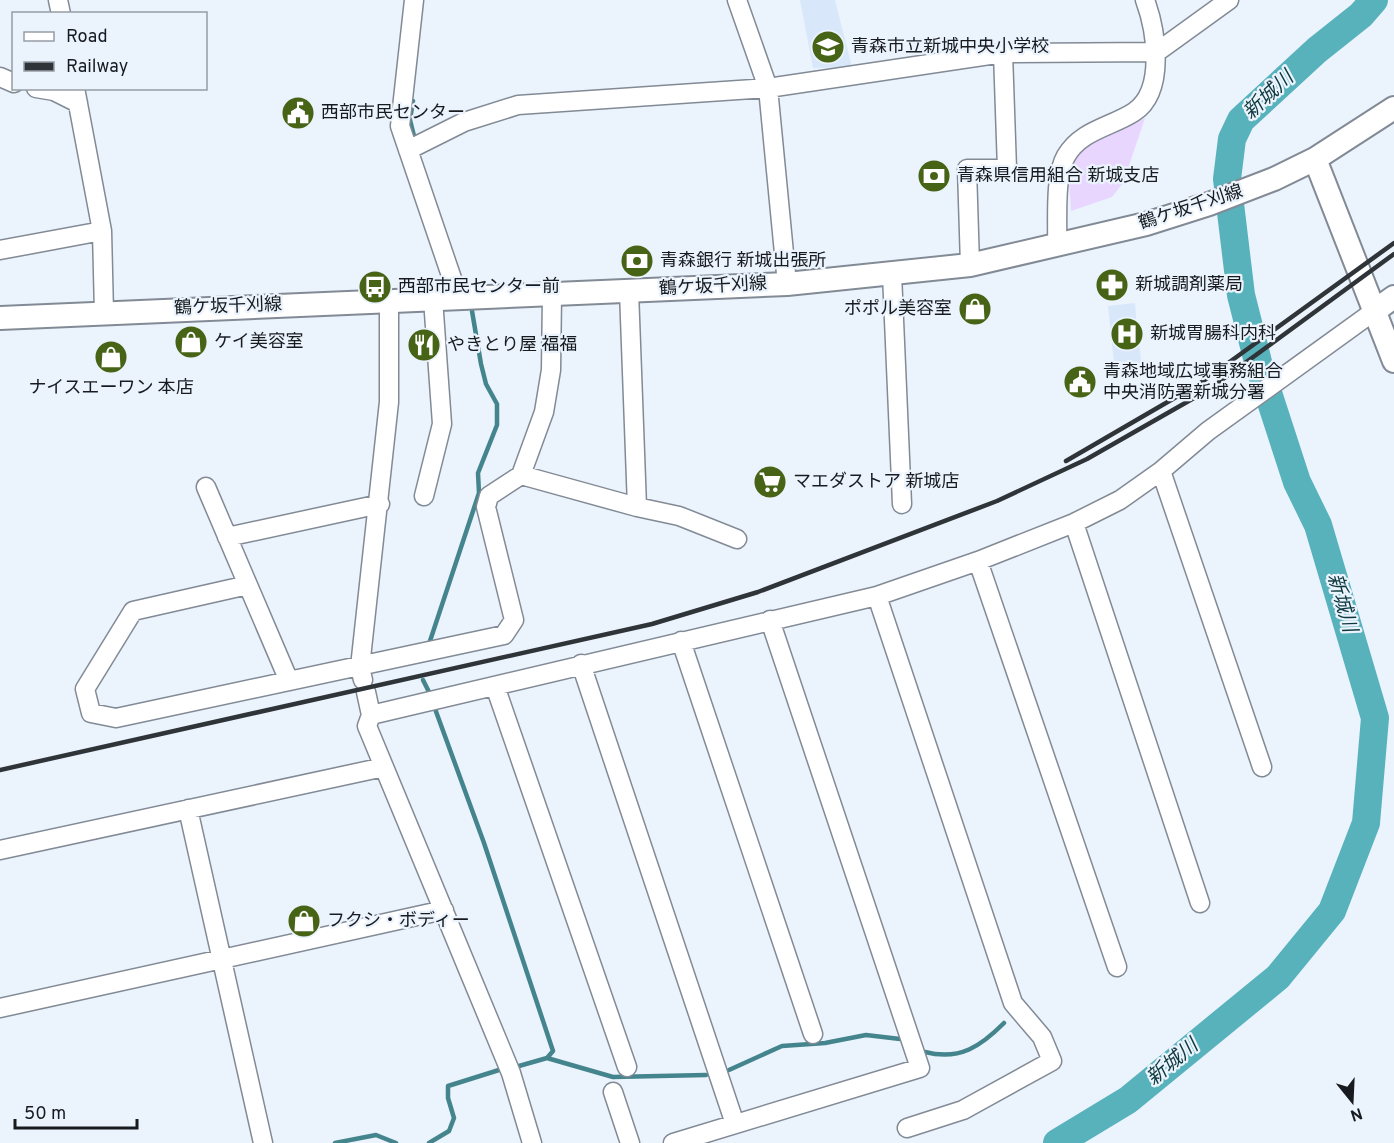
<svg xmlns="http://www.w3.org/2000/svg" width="1394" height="1143" font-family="Overpass,'Noto Sans JP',sans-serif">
<rect width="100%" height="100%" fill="#ebf3fd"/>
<path fill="#d9e7fa" d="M800,0H835L852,67L813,68Z
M1135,303L1137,328H1143L1144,339L1139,340L1142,370L1115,372L1108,306Z"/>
<path fill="#e9d6ff" d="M1145,118L1123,183L1112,197L1071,211C1071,199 1068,185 1070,173C1074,139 1120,133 1145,118Z"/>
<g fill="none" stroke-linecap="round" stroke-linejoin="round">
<path stroke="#44858d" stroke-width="4.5" d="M413,101L410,120L414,136
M430,641L479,493L478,473L497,425V404L486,384L481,364L472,311
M423,680L429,692
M434,706L484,843L553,1051L547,1058L519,1066
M925,1052C960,1061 981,1046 1004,1023
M547,1058L613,1077L706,1075
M729,1070L782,1046L825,1043L866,1035L900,1039
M335,1143L376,1135L396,1143
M429,1143L449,1131L454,1118L448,1098V1086L499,1070"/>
<path stroke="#57b2bc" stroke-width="28" d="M1057,1143L1128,1100L1278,977L1332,911L1366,823L1375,718L1318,525L1297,482L1258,362L1241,295L1227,179L1232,139L1241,120L1317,50L1361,15L1374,0"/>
<defs>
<path id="minor" d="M58,0L61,14
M414,0L400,126L459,299
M737,0L768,88L787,284
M0,77L14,83
M36,88L54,91L78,103
M75,88L102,231L104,313
M408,150L464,122L518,105L768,88L1003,53L1157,52L1229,0
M1057,246C1058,222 1054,176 1066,156C1081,130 1111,127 1134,112C1166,91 1156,30 1145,0
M0,250L102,231
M970,265L967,169H1007L1003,53
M892,274L902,504
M629,291L637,507
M1161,471L1262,767
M521,475L637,507L679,516L737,539
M206,487L289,681
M424,496L442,424L433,299
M1074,523L1200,903
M227,537L380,504
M978,561L1117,967
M248,585L133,611L85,689L91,713L116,718L504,635L514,620L486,507L489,496L521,475L544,412L551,370L552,295
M877,596L1013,1003L1042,1037L1052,1061L963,1110L907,1128
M681,641L813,1034
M581,664L735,1124
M363,680L360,667L389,402V300
M495,686L627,1067
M366,692L371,715
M188,809L263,1143
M0,850L384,767
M0,1008L444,910
M613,1092L630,1143
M532,1143L511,1073L367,726L371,715L877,596L978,561L1074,523L1120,500L1161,471L1208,431L1373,312
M673,1143L920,1068L770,620"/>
<path id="major" d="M1315,159L1394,361
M1373,312L1394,297
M0,318L787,284L970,265L1146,224L1209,204L1274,179L1315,159L1394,108"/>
</defs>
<use href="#minor" stroke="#828a95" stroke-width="21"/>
<use href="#major" stroke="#828a95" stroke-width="26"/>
<use href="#minor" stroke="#fff" stroke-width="18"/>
<use href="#major" stroke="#fff" stroke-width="22"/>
<path stroke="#2f3438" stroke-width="4.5" d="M1066,461L1202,382L1394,243
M0,770L652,624L758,592L997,501L1087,459L1208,390L1394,254"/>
</g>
<defs>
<symbol id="school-disc" viewBox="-11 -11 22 22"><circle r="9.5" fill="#476416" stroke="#ebf3fd"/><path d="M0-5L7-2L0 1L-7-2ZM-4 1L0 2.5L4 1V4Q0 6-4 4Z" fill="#fff"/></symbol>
<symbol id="civic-disc" viewBox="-11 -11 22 22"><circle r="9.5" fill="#476416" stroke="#ebf3fd"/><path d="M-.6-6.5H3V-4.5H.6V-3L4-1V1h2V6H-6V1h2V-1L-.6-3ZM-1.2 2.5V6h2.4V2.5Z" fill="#fff"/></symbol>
<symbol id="bank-disc" viewBox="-11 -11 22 22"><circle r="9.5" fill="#476416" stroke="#ebf3fd"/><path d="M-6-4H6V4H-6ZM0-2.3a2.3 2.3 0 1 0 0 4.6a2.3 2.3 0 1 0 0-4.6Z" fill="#fff"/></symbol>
<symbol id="pharmacy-disc" viewBox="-11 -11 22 22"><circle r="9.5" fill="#476416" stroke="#ebf3fd"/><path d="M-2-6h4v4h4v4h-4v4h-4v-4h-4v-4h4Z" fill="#fff"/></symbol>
<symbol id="bus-disc" viewBox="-11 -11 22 22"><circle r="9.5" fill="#476416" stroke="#ebf3fd"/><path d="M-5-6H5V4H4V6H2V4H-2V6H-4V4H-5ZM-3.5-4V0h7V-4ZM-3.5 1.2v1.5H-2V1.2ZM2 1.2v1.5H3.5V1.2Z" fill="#fff"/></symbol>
<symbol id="shop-disc" viewBox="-11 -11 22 22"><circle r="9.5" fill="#476416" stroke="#ebf3fd"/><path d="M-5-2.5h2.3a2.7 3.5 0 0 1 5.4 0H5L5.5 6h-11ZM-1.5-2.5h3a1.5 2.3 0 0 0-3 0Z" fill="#fff"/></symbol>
<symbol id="hospital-disc" viewBox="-11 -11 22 22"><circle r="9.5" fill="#476416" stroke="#ebf3fd"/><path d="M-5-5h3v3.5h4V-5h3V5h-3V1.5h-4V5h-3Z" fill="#fff"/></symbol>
<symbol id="restaurant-disc" viewBox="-11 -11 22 22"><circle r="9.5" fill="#476416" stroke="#ebf3fd"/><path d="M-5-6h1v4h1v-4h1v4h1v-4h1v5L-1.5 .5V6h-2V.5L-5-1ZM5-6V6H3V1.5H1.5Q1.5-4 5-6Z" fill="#fff"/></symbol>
<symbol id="supermarket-disc" viewBox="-11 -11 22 22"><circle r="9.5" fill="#476416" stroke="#ebf3fd"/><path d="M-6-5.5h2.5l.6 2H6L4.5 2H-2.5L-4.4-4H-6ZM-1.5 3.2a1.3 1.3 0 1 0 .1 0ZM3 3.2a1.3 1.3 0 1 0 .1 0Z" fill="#fff"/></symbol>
</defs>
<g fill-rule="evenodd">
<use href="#school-disc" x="809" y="28" width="38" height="38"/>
<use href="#civic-disc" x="279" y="94" width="38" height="38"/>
<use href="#bank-disc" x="915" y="157" width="38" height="38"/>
<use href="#bank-disc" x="618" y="242" width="38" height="38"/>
<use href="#pharmacy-disc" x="1093" y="266" width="38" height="38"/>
<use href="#bus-disc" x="356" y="268" width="38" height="38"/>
<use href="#shop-disc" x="956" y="290" width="38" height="38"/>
<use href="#hospital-disc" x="1108" y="315" width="38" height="38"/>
<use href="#shop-disc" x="172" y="323" width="38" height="38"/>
<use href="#restaurant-disc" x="405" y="326" width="38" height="38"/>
<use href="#shop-disc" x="92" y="338" width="38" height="38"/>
<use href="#civic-disc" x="1061" y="363" width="38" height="38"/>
<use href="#supermarket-disc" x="751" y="463" width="38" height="38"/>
<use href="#shop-disc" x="285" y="902" width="38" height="38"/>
</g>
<g text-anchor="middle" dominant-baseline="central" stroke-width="4.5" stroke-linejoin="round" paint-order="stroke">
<g font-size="18" fill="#171b1f" stroke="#ebf3fd" text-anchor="start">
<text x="851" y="47">青森市立新城中央小学校</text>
<text x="321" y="113">西部市民センター</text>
<text x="957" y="176">青森県信用組合 新城支店</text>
<text x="660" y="261">青森銀行 新城出張所</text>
<text x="1135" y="285">新城調剤薬局</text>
<text x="398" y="287">西部市民センター前</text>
<text x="952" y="309" text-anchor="end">ポポル美容室</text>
<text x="1150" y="334">新城胃腸科内科</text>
<text x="214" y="342">ケイ美容室</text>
<text x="447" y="345">やきとり屋 福福</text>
<text x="1103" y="372">青森地域広域事務組合<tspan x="1103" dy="21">中央消防署新城分署</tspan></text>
<text x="111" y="388" text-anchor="middle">ナイスエーワン 本店</text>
<text x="793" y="482">マエダストア 新城店</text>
<text x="327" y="921">フクシ・ボディー</text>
</g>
<g font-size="18" fill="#171b1f" stroke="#ebf3fd">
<text transform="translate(1191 208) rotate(-18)">鶴ケ坂千刈線</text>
<text transform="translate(713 287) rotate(-3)">鶴ケ坂千刈線</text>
<text transform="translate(228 307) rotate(-2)">鶴ケ坂千刈線</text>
</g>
<g font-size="20" font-style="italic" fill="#0d393d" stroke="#ebf3fd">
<text transform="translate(1269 96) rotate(-43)">新城川</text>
<text transform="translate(1341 603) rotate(74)">新城川</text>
<text transform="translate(1173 1063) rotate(-40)">新城川</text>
</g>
</g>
<rect x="12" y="12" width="195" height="78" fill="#ebf3fd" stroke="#969da4" stroke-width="1.5"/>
<rect x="24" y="32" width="30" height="9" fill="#ffffff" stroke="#969da4" stroke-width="1.5"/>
<text x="66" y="42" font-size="18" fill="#171b1f">Road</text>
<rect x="24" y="62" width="30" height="9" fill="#2f3438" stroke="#969da4" stroke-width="1.5"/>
<text x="66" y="72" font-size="18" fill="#171b1f">Railway</text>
<g transform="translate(1352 1101) rotate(162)" stroke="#ebf3fd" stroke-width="4.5" paint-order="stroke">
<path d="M0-4.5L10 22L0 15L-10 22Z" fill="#171b1f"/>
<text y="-9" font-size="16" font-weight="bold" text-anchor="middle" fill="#171b1f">N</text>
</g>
<path d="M15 1119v9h122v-9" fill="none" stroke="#171b1f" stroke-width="3"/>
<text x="24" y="1119" font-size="18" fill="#171b1f" stroke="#ebf3fd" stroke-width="4.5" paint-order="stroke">50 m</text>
</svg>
